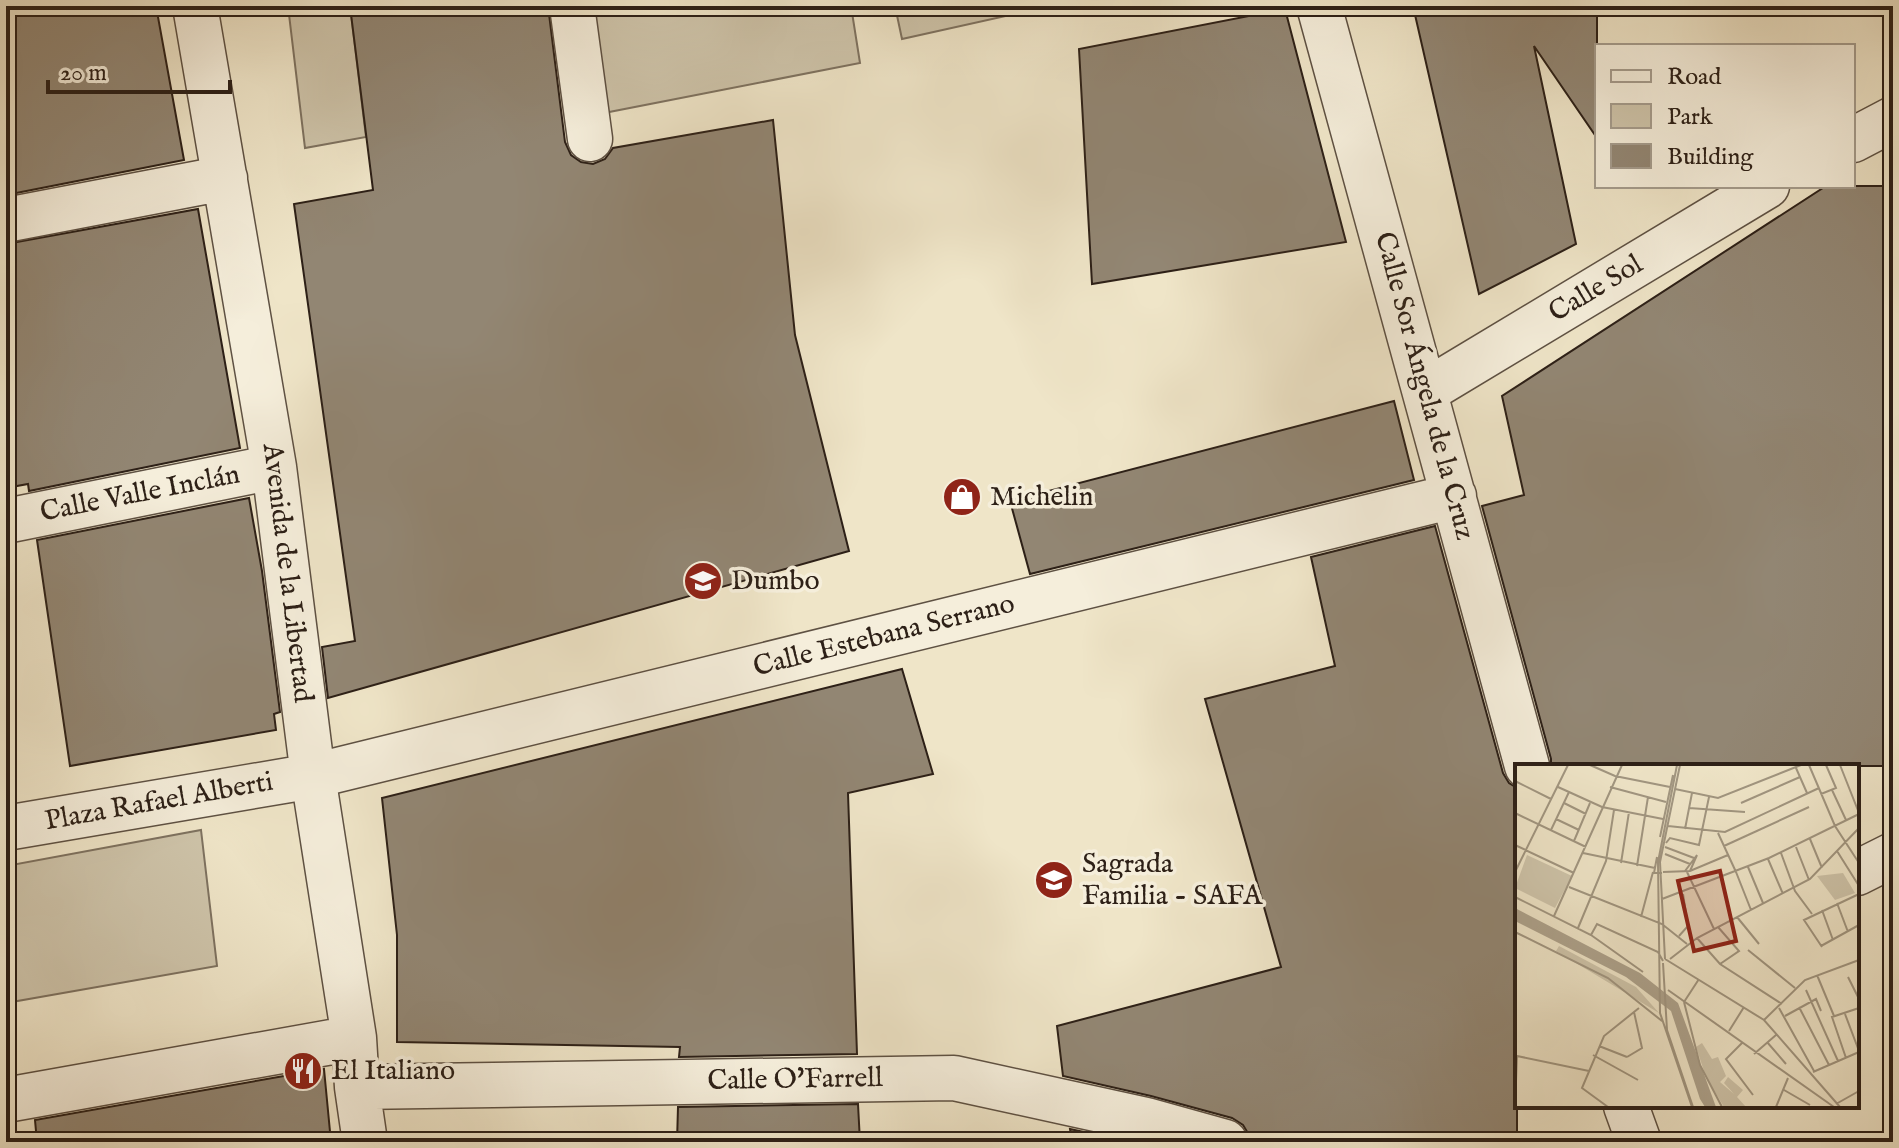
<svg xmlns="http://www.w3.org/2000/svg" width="1899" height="1148" font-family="'IM FELL English',serif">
<rect width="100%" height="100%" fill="#efe5c8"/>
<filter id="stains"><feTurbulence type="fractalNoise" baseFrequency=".0025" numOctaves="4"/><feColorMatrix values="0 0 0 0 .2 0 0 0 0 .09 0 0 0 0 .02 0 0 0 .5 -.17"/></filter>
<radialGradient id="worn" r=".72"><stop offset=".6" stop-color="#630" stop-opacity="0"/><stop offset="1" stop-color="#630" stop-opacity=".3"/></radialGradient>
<path fill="#cec4aa" stroke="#7e7260" stroke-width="2" d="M288,6H350L366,137L305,148Z
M589,6H851L860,63L604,113Z
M895,6H1051L902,39Z
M201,830L217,966L6,1003V866Z"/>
<path fill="#928673" stroke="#2d2017" stroke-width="2" d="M6,6H156L184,160L6,195Z
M350,6H548L565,142L571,155L581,162L593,164L605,159L613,148L773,120L795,335L849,551L328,698L322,647L355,641L294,204L373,190Z
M1413,6H1597V138L1534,46L1576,244L1479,294Z
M1285,9L1346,242L1092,284L1079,49Z
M1826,186H1893V766H1551V759L1482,506L1524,495L1502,396Z
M198,209L240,448L29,491L28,484L6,488V244Z
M1394,401L1414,480L1030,574L1010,501Z
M249,498L262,571L280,712L274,714L276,730L70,766L37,540Z
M1435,526L1503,773L1509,783L1517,788V1142H1249V1135L1243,1125L1232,1118L1151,1096L1063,1076L1057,1026L1281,967L1205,699L1335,666L1311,557Z
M902,669L933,774L848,793L857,1054L679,1057L680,1047L397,1042V935L382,798Z
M324,1069L331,1142H37L35,1120Z
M858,1104L860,1142H677L678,1107Z
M1070,1129L1130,1142H1072Z"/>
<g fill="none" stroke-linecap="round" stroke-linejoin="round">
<defs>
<path id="street" d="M195,6L274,467L313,776L354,1038L357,1087L365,1142
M572,6L590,139
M1319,6L1527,766
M1853,140L1893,119
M6,220L225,178
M1426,391L1767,186
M6,521L274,467
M6,828L313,776L1454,496
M1857,873L1893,855
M357,1087L954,1078L1146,1120L1225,1142
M6,1100L354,1038
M1626,1106L1639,1142"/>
</defs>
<use href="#street" stroke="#5e5143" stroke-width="47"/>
<use href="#street" stroke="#f5eedb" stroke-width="44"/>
</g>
<defs>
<symbol id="shop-disc" viewBox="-11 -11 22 22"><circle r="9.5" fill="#8f2418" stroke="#f5eedb"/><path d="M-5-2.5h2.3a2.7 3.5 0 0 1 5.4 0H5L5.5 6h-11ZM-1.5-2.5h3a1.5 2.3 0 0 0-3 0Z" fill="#fff"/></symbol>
<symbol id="school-disc" viewBox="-11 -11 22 22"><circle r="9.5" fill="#8f2418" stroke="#f5eedb"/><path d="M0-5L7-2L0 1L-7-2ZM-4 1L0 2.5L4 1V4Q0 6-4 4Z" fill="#fff"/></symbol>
<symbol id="restaurant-disc" viewBox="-11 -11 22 22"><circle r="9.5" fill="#8f2418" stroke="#f5eedb"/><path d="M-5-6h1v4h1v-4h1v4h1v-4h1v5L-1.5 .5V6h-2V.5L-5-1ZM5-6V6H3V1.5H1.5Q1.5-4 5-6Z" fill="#fff"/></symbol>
</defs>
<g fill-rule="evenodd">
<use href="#shop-disc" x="940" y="475" width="44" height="44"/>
<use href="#school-disc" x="681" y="559" width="44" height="44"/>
<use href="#school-disc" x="1032" y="858" width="44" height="44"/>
<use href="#restaurant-disc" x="281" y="1049" width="44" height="44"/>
</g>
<g text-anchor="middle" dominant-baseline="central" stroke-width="7" stroke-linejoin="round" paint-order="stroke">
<g font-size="28" fill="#2d2017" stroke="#f5eedb">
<text transform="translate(1596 289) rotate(-31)">Calle Sol</text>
<text transform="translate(1424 386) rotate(75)">Calle Sor Ángela de la Cruz</text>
<text transform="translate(140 494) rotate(-11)">Calle Valle Inclán</text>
<text transform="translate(287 573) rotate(83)">Avenida de la Libertad</text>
<text transform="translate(884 636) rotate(-14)">Calle Estebana Serrano</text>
<text transform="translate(159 802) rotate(-10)">Plaza Rafael Alberti</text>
<text transform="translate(795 1080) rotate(-1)">Calle O'Farrell</text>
</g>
<g font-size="28" fill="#2d2017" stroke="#f5eedb" text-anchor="start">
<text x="990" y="497">Michelin</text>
<text x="731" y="581">Dumbo</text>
<text x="1082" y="864">Sagrada<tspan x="1082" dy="32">Familia - SAFA</tspan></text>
<text x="331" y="1071">El Italiano</text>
</g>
</g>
<g transform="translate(1515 764)">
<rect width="344" height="344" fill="#efe5c8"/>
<path d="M12,91L57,112L40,144L0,124ZM328,109L340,129L320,136L302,112ZM44,182L121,223L144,249L41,187ZM187,279L197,295L203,293L211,312L205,318L219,330L209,319L213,313L228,326L222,333L231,343H209L191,313L181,283Z" fill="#cec4aa"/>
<path d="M0,144L125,209L163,239L201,343H190L185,335L156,247L111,213L0,157Z" fill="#ada28c"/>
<path fill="none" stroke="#a19681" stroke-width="2" d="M75,1L100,12L155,23M162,1L143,98L145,249L177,343M294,1L320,62L344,99M325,1L344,49M281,4L292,29M0,17L36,35M43,23L87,43L148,55M95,23L151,38M160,25L203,34L286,1M317,26L331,56M306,30L321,24L311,1M49,39L71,50M226,39L285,13M174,44L230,48M0,49L71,83M41,55L64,66M153,62L210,68L304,24M170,65L177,29M36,66L54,28M203,69L221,108M145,73L158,11M295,75L307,104M59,77L75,39M151,79L155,74L184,81L194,33M0,81L59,109M209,82L294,43M150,83L179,94M281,83L294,116M322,87L344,122M68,89L140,104M266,89L280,127L297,150M150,90L175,100M142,93L139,109H147M253,95L268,130M106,99L114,48M122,102L133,33M233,103L248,139M170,107L182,91L175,107M0,108L53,1M148,108L175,107L213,91M172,108L199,165M221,108L236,146M54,123L147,160L172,180M0,133L76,171L128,208M147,135L254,94L344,50M322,139L333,168M307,146L318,176M39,152L107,1M126,153L138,108M222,153L244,180M203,163L224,187L205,200M63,164L91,97L99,46M0,168L93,214L147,257M76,171L82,160L143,188L148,197M164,172L173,162L168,130M182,174L205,200L267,240M306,182L344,161M307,183L289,156L344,130M233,186L280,224M150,195L249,256L325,343M150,195L145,98L165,1M155,195L182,174L295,115L344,64M148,199L152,266L178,343M302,211L319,252M333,213L344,235M153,226L319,343M291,226L323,297M169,238L185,301L207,343M169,238L184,215M284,243L314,301M264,244L299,307M330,250L344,287M270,252L301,235L306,247M249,256L290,216L344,196M214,267L229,243M252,278L271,300M227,279L211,295L238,331M84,282L112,293M239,290L261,271M78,291L123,316M112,293L127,284L119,248M331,294L317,253L344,244M298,308L344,288M269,326L295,341M321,340L344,327M0,343L2,292L74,307M93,343L67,324L89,272L124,244M261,343L273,314"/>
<path fill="#8f2418" fill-opacity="0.15" stroke="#8f2418" stroke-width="4" d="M205,107L221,177L179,187L163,117Z"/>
<rect width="344" height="344" fill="none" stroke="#2d2017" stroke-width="4"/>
</g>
<rect width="1899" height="1148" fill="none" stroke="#efe5c8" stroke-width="32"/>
<rect x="8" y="8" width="1883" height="1132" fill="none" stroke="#2d2017" stroke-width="4"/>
<rect x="16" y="16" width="1867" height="1116" fill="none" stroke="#2d2017" stroke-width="2"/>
<rect x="1595" y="44" width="260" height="144" fill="#f5eedb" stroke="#a59c8d" stroke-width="2"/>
<rect x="1611" y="70" width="40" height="12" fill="#f5eedb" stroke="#a59c8d" stroke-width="2"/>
<text x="1667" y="84" font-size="24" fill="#2d2017">Road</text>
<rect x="1611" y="104" width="40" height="24" fill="#cec4aa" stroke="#a59c8d" stroke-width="2"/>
<text x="1667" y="124" font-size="24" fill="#2d2017">Park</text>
<rect x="1611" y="144" width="40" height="24" fill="#928673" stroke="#a59c8d" stroke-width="2"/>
<text x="1667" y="164" font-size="24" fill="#2d2017">Building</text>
<path d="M48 80v12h182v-12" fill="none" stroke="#2d2017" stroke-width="4"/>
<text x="60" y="80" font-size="24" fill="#2d2017" stroke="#f5eedb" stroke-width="6" paint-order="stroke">20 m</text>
<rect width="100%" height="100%" filter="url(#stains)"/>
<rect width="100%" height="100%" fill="url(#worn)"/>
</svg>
